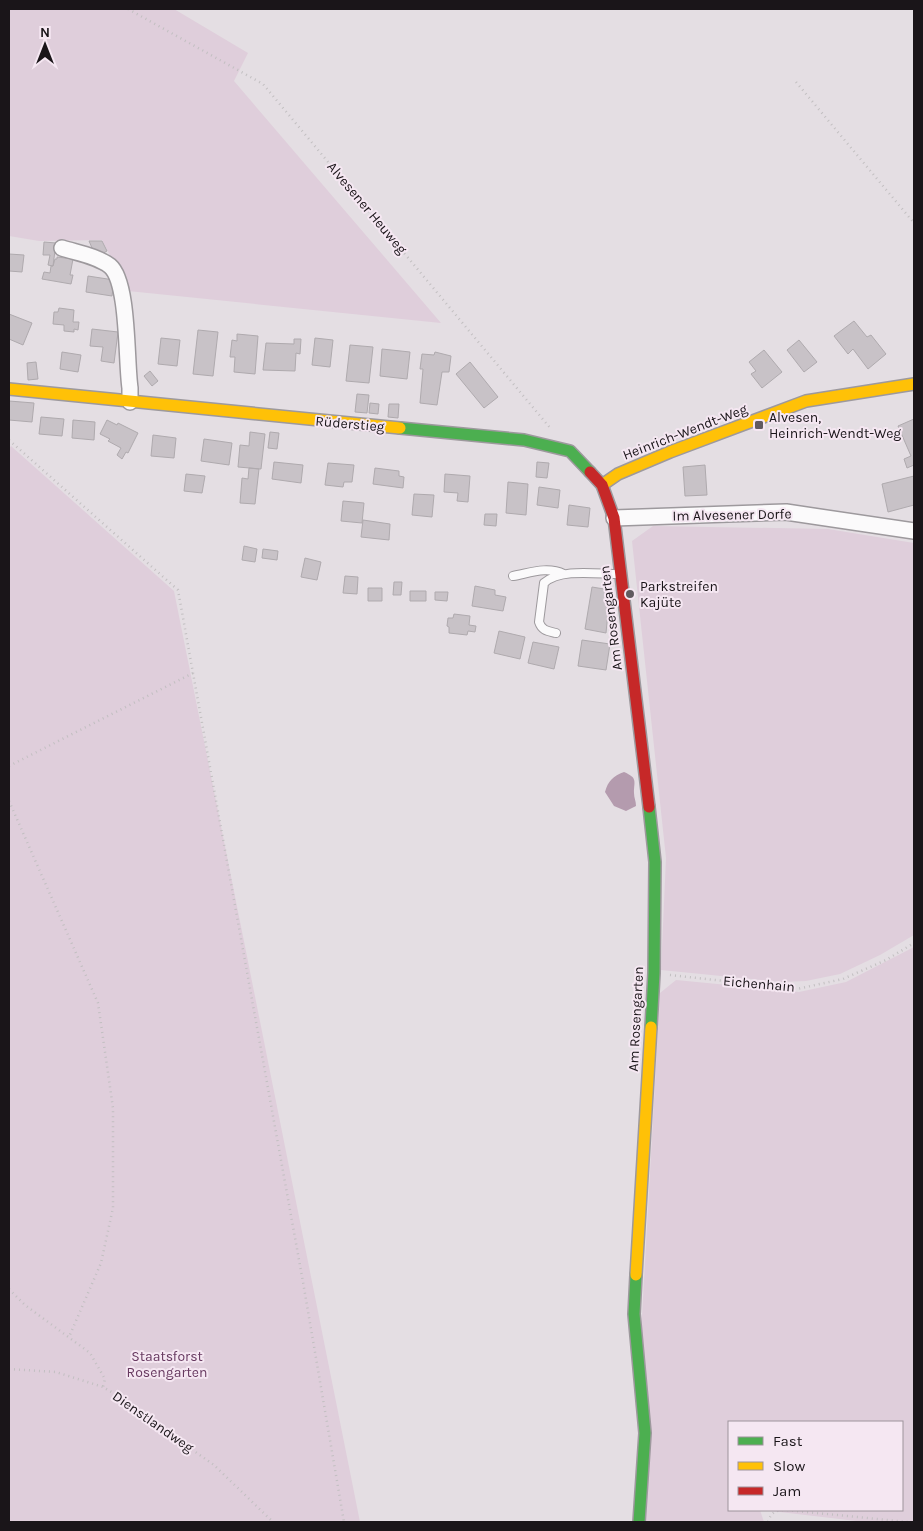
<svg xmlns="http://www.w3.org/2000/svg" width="923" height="1531" font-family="Karla,sans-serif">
<rect width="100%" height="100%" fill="#e4dee3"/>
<path fill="#dfcedb" d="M9,9H174L248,53L234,81L441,323L128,291L102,240L39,241L9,236Z
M11,446L174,591L360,1522H9V449Z
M653,526L828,529L914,543V935L880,955L840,974L806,981L781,982L661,970L666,858L632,541Z
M914,947V1522H865L763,1510H902V1422H729V1510H760L764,1522H646L641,1334L660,993L676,980L799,992L846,982Z"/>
<path fill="#b49bae" d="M624,772C638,778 634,781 634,793C634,798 636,801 636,806L626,811L614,806L605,792C608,781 613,776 624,772Z"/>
<path fill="#c8c2c7" stroke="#afaaae" d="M89,241H102L107,251L96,257Z
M44,242L56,243L53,266L48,265L50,255H43Z
M9,254L24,255L22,272L9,271Z
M57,257L73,259L70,275H73L71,284L42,279L44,272L50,273L51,266H53L55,259H57Z
M88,276L114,280L112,296L86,292Z
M59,308L74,310L73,322H79L78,330L74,329V332L64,331V325L53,324L54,312H58Z
M9,314L32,323L23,345L9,339Z
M854,321L867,337L871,335L886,354L868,369L853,349L848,354L834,336Z
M92,329L118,332L114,363L101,361L103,347L90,346Z
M198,330L218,332L213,376L193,374Z
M237,334L258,336L255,374L234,372L235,357H230L232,340L237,341Z
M161,338L180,340L177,366L158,364Z
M315,338L333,340L330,367L312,365Z
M294,339H301L300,354L296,353L295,371L263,370L266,343L294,344Z
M799,340L817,362L804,372L787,350Z
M350,345L373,347L369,383L346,381Z
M382,349L410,352L407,379L380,376Z
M764,350L782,372L762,388L751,374L756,371L749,362Z
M62,352L81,355L78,372L60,369Z
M435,352L451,356L449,372H442L437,405L420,403L423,369H420L422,354L434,355Z
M36,362L38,379L28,380L27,363Z
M470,362L498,397L484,408L456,374Z
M150,371L158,381L152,386L144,376Z
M357,394L369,395L367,413L355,412Z
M9,401L34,403L32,422L9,420Z
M370,403L379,404L378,414L369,413Z
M389,404H399L398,418L388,417Z
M41,417L64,419L62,436L39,434Z
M914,419V465L907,468L904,459L911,456L898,426Z
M73,420L95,422L94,440L72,438Z
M107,420L117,425L118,423L138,433L128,453L126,452L122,459L117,455L121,448L108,441L110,439L100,434Z
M250,432L265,434L261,469L238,467L240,445L249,446Z
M270,432L279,433L277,449L268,448Z
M153,435L176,438L174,458L151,456Z
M204,439L232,443L229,465L201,461Z
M274,462L303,465L301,483L272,479Z
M537,462L549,463L547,478L536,477Z
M328,463L354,465L352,482H344L343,487L325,485Z
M705,465L707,495L685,496L683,467Z
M249,468L259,469L255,504L240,503L242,478L248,479Z
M375,468L399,471V476L404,477L403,488L373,484Z
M186,474L205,476L202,493L184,491Z
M445,474L470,476L468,502L457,501L458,493L444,492Z
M914,476V505L888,512L882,484Z
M508,482L528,484L526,515L506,513Z
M539,487L560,490L558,508L537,505Z
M414,494L434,495L432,517L412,515Z
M343,501L364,503L362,523L341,521Z
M569,505L590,508L588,527L567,525Z
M485,514H497L496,526L484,525Z
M363,520L390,524L389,540L361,537Z
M244,546L257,549L255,562L242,560Z
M263,549L278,551L277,560L262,558Z
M305,558L321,562L317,580L301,577Z
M345,576L358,577L357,594L343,593Z
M394,582H402L401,595H393Z
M475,586L495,590V595L506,597L503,611L472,606Z
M592,587L610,590L606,633L585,629Z
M368,588H382V601H368Z
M410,591H426V601H410Z
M435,592H448L447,601L435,600Z
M454,614L470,616L469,625L476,626L475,632L468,631L467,635L449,633V627L447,626L448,618H453Z
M499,631L525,637L520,659L494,653Z
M582,640L610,644L606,670L578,666Z
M533,642L559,647L554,669L528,663Z"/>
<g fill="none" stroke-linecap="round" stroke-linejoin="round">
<defs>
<path id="lane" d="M513,576C530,573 547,566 564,574
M556,633C548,631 542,631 539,622L544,583C560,568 597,574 618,574"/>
<path id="street" d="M62,248C78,253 97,256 110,266C129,282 126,362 130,388V402
M614,518L786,512L914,531"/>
<path id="fast" d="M400,428L524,440L570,451L590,472
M649,807L655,862L654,973L651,1027
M636,1275L634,1314L645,1433L639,1522"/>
<path id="slow" d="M9,389L400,428
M602,485L618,474L670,452L806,401L914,384
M636,1275L651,1027"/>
<path id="jam" d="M590,472L602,485L614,518L649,807"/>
</defs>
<use href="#lane" stroke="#9d999d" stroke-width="10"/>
<use href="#street" stroke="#9d999d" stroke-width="18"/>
<use href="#fast" stroke="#9d999d" stroke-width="14"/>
<use href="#slow" stroke="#9d999d" stroke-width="14"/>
<use href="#jam" stroke="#9d999d" stroke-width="14"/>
<path stroke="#c2bfc1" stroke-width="2.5" stroke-dasharray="1 4" stroke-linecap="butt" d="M128,9L263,84L551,429
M796,82L914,223
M9,440L178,590L303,1282L344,1522
M9,766L193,673
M9,801L98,1003L113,1108V1208L101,1263L69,1337
M670,975L797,989L843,979L886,960L914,943
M9,1289L25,1305L90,1353L105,1379L103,1387
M9,1369L56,1372L103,1387L128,1402L150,1420L214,1465L273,1522
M768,1522C771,1512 776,1510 786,1510L908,1522"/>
<use href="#lane" stroke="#fbfafb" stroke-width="8"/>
<use href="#street" stroke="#fbfafb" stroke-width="15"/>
<use href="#fast" stroke="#4caf50" stroke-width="11"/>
<use href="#slow" stroke="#ffc107" stroke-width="11"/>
<use href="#jam" stroke="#c62828" stroke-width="11"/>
</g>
<g fill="#615b60" stroke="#f5e7f2" stroke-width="2">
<rect x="754" y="420" width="10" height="10" rx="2.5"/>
<circle cx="630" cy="594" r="5"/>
</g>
<g text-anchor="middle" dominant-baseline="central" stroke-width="4" stroke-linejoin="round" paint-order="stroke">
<g font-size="14" fill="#1a1519" stroke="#f5e7f2">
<text transform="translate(367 208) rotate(50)">Alvesener Heuweg</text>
<text transform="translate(350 424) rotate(5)">Rüderstieg</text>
<text transform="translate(685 432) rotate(-21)">Heinrich-Wendt-Weg</text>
<text transform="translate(732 515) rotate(-1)">Im Alvesener Dorfe</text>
<text transform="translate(611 618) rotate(-97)">Am Rosengarten</text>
<text transform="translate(759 984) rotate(5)">Eichenhain</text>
<text transform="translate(636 1019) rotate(-87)">Am Rosengarten</text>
<text transform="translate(153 1422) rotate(35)">Dienstlandweg</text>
</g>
<g font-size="14" fill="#1a1519" stroke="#f5e7f2" text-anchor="start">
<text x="769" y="417">Alvesen,<tspan x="769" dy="16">Heinrich-Wendt-Weg</tspan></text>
<text x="640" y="586">Parkstreifen<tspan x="640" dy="16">Kajüte</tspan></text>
</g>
<g font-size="14" fill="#673960" stroke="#f5e7f2">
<text x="167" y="1356">Staatsforst<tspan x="167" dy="16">Rosengarten</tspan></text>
</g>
</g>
<rect width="923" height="1531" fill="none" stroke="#1a1519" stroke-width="20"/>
<rect x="728" y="1421" width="175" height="90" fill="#f5e7f2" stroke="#9d939b"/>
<rect x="738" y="1437" width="25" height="8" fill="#4caf50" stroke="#9d939b"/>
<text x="773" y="1446" font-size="15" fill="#1a1519">Fast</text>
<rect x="738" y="1462" width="25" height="8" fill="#ffc107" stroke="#9d939b"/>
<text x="773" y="1471" font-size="15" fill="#1a1519">Slow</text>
<rect x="738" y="1487" width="25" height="8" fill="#c62828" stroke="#9d939b"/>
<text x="773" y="1496" font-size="15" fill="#1a1519">Jam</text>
<g transform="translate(45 45)" stroke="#f5e7f2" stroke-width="4" paint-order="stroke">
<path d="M0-4L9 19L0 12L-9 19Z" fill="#1a1519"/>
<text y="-8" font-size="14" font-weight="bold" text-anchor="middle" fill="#1a1519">N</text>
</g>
</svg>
